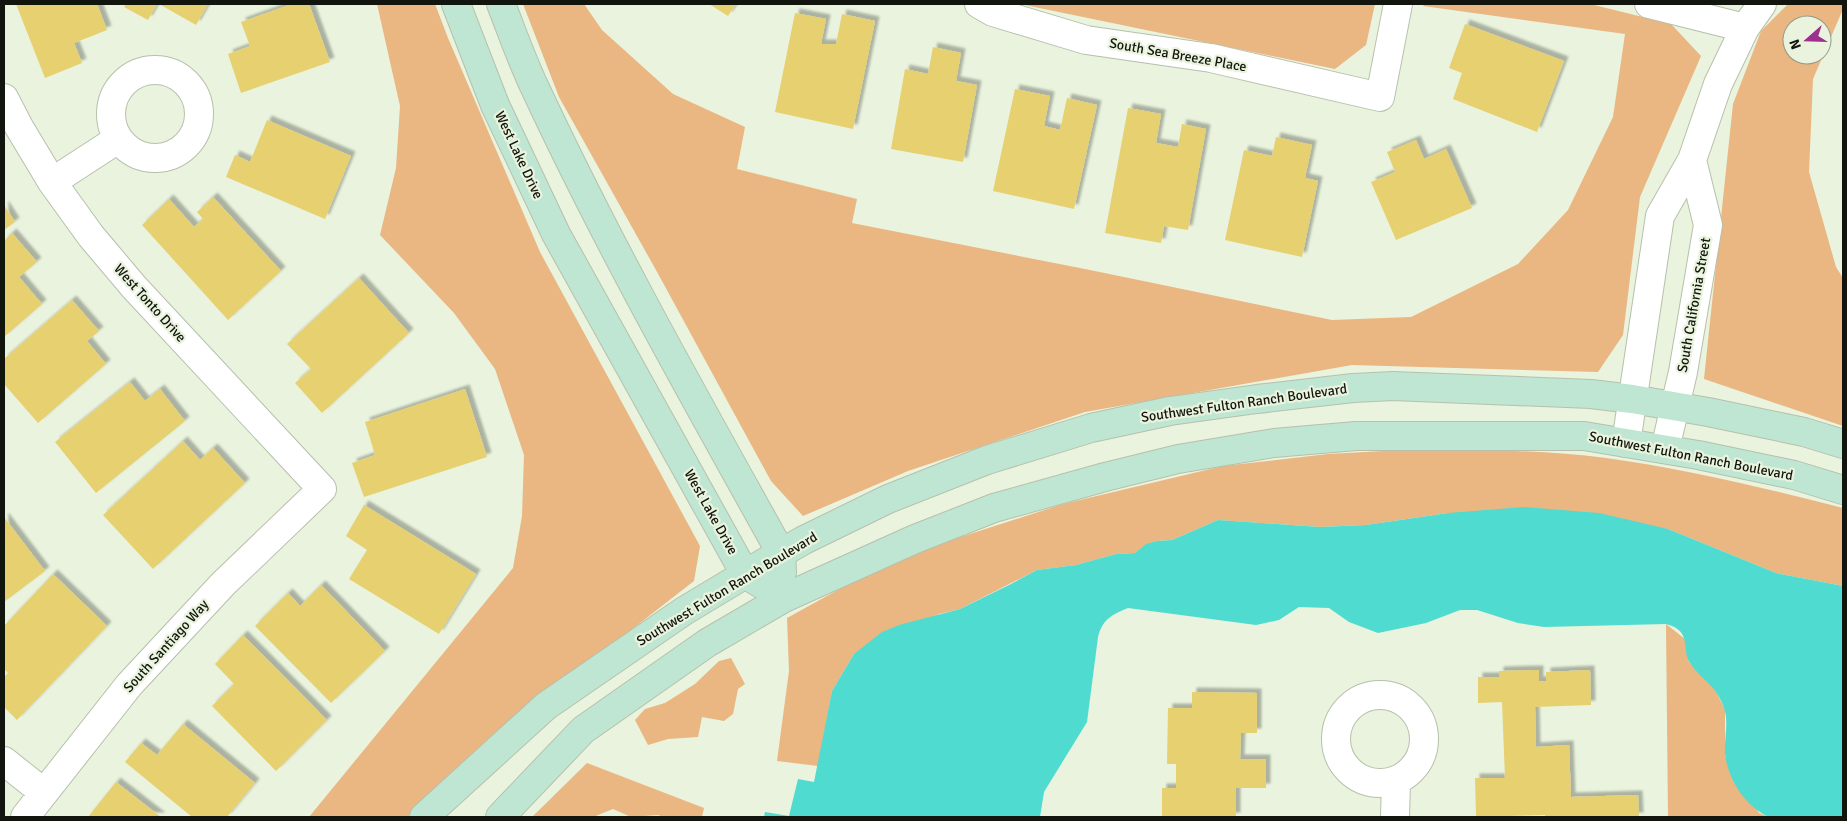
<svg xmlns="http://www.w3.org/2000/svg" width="1847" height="821" font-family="Signika,sans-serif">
<defs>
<filter id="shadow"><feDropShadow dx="4.5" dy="-4.5" stdDeviation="1" flood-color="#0004"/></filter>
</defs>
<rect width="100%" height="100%" fill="#e9f3dd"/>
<path fill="#eab682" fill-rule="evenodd" d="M377,4H435L448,38L540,252L700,546L694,581L505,728L419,817H309L513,568L522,516L524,455L495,369L454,313L380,235L396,168L400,106Z
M523,4H584L602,30L673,94L745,127L737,169L857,199L852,223L1085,269L1332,320L1411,317L1518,264L1568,210L1613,117L1625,34L1423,6L1425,4H1590L1671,24L1701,56L1640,197L1623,335L1598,372L1352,365L1085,412L908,471L803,516L771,481L656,270L559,97Z
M1020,4H1375L1366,45L1335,69Z
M1788,4H1843V9L1813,79L1809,172L1836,267L1843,278V426L1704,379L1733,104L1761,31ZM1792,25H1822V55H1792Z
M1421,449C1482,450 1545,450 1606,458C1686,469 1765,488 1843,508V586L1776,573L1668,529L1448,513L1366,525L1320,527L1218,520L1172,540L1157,541L1147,544L1135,553L1116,554L1076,565L1037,570L960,609L939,614L854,654L832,691L818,766L777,761L789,671L787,618L865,575L942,543L1063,504L1223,466L1328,454Z
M1666,624L1685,639L1689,662L1715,689L1725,710V756L1759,813L1769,817H1668Z
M731,658L745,684L738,689L733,714L724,721L702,717L698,737L668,739L648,745L635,720L645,709L665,703L695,684L719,661Z
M587,763L704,808L702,817H663L658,815L631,817L613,809L593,817H532Z"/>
<path fill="#4fdbd0" d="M1524,507L1599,513L1668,529L1776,573L1843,586V817H1769C1746,807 1728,780 1725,754C1724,740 1729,722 1724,708C1716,684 1702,681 1690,663C1681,649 1693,631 1666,624L1544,627L1518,623L1477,610H1460L1426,623L1378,633L1349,622L1329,608L1299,607L1279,620L1256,625L1128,608C1111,615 1103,619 1098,637L1087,722L1044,792L1040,817H764L765,812L789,816L798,779L814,782L832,691L854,654L882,632L899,625L960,609L1011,584L1037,570L1076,565L1116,554L1135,553L1146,544L1157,541L1172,540L1218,520L1320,527L1366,525L1448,513Z"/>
<path fill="#e7d070" filter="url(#shadow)" d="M16,4H97L107,30L74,43L82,63L45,78Z
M126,4H157L148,20L124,7Z
M159,4H208L196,25Z
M292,4H309L330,62L241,93L228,54L250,46L241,22Z
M709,4H736L728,16Z
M795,13L826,19L821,44H836L842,14L875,21L853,129L775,112Z
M1465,24L1564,61L1537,132L1453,99L1462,73L1449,68Z
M933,47L961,53L956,81L977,85L963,162L891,149L905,69L928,74Z
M1015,89L1050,96L1044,126L1060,130L1067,98L1097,105L1074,209L993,191Z
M1128,108L1161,114L1156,143L1178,147L1182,124L1206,129L1188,230L1164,226L1161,243L1105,233Z
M267,120L351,156L325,219L226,177L235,155L250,162Z
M1276,137L1312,145L1305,178L1318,181L1302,257L1225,240L1244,150L1272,156Z
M1416,140L1424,159L1446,149L1472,208L1396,240L1371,182L1395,172L1387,152Z
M213,197L281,271L228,320L142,225L169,199L194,227L203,219L197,212Z
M4,205L15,222L4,230Z
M12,233L37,262L19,277L42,304L4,337V241Z
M359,278L409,333L322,413L295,383L311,369L287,344Z
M72,300L99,331L87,341L106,364L38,423L4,384V359Z
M130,382L145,401L160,389L185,421L96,493L55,442Z
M465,389L487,457L364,497L352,463L375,455L365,422Z
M183,441L200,460L213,448L245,483L153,569L103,515Z
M364,505L476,574L439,634L349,579L367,550L346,536Z
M4,517L45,571L4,602Z
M53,574L107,626L17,720L4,707V677L8,673L4,669V626Z
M321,585L385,651L331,703L255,626L288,593L300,606Z
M243,635L327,720L276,771L212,706L234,684L215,664Z
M1539,670V681H1546V672L1590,670L1591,705L1535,707L1536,747L1569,745L1571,797L1638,795L1639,817H1545V815L1476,817L1475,778H1505L1502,702L1478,703V677H1499V671Z
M1192,692L1257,693V733H1241L1240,759H1266V788H1236V817H1162V788H1176V764H1167L1168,708H1192Z
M183,724L255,783L227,817H192L125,762L141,743L157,755Z
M116,782L161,817H88Z"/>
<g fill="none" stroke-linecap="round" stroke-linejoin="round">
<defs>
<path id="street" d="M979,4L993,12L1086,40L1211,58L1380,97L1398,4
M1649,4L1745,28
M111 114a44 44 0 1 1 88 0a44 44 0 1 1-88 0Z
M4,98L19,127L52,182L91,236L134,287L322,489L223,584L129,685L25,817
M52,182L118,139
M1626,443L1660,216L1692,160L1718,84L1745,28L1762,4
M1665,449L1683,372L1708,225L1692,160
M1336 739a44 44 0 1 1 88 0a44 44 0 1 1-88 0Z
M4,761L43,792
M1395,817L1396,781"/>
<path id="secondary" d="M456,4L495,105L556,234L745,574L784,598
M501,4C512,32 522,61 535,88C609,247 696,400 781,553L782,572
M424,817L546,706L684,611L762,564L804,540L888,499L987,460L1091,428L1170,411L1257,399L1353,388L1393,386L1591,394L1632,399L1708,412L1804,432L1843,444
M500,817L583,730L707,643L784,598L915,539L994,508L1105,477L1178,459L1274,443L1356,436H1584L1698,455L1794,475L1843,490"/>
</defs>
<use href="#street" stroke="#b6c0ab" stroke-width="30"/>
<use href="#secondary" stroke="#b6c0ab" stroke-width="30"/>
<use href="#street" stroke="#fff" stroke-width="28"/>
<use href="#secondary" stroke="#bee6d3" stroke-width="28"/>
</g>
<g text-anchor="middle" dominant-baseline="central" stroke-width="4.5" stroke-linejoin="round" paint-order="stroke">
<g font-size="14" fill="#12150d" stroke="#e9f3dd">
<text transform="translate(1178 55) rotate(10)">South Sea Breeze Place</text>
<text transform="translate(519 155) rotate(65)">West Lake Drive</text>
<text transform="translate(150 303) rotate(48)">West Tonto Drive</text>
<text transform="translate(1694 305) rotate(-80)">South California Street</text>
<text transform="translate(1244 403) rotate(-8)">Southwest Fulton Ranch Boulevard</text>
<text transform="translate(1691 456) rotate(11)">Southwest Fulton Ranch Boulevard</text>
<text transform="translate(711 512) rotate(61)">West Lake Drive</text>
<text transform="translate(727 589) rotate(-31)">Southwest Fulton Ranch Boulevard</text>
<text transform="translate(166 646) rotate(-48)">South Santiago Way</text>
</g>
</g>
<rect width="1847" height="821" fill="none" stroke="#12150d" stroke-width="10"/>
<g transform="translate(1807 40) rotate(250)"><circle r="24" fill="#e9f3dd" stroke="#939a8a"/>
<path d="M0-4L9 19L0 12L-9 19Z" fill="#9d2f8e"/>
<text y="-8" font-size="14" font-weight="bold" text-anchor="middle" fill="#12150d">N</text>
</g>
</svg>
